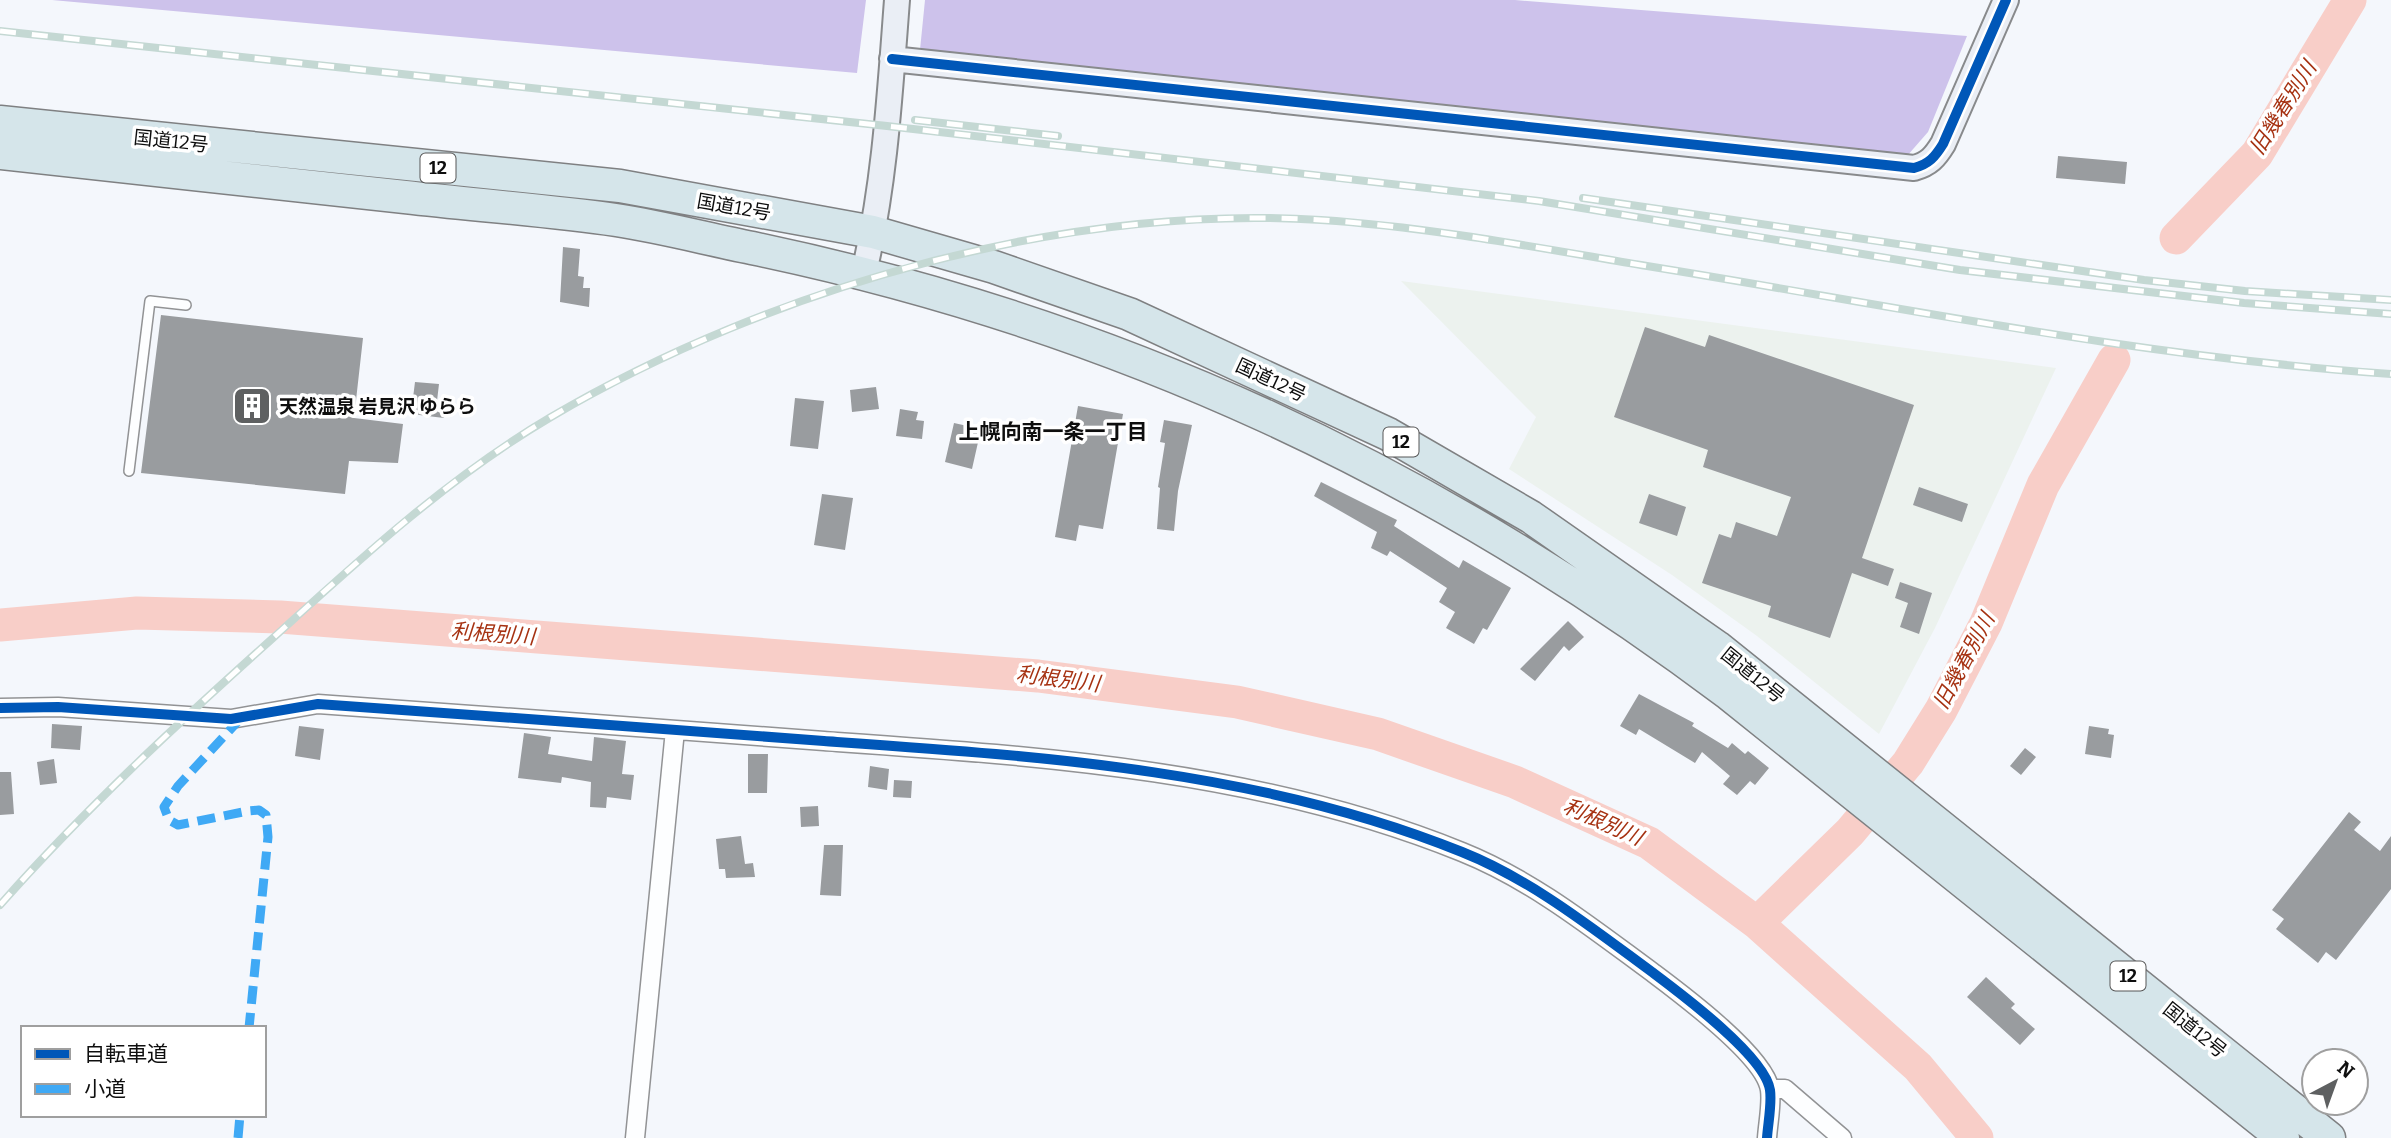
<svg xmlns="http://www.w3.org/2000/svg" width="2391" height="1138" font-family="Bitter,'Noto Sans JP',serif">
<rect width="100%" height="100%" fill="#f4f7fc"/>
<path fill="#ecf2ee" d="M1401,281L2056,368L1935,628L1879,734L1757,636L1672,575L1509,469L1536,417Z"/>
<path fill="#cdc2eb" d="M52,0H866L857,73Z
M925,0H1515L1967,36L1928,132L1907,156L920,50Z"/>
<g fill="none" stroke-linecap="round" stroke-linejoin="round">
<path stroke="#f8cec8" stroke-width="33" d="M2176,238L2257,154L2350,0
M0,625L137,613L280,617L1038,676L1237,702L1378,734L1515,782L1649,843L1757,923L1918,1067L1977,1138
M1757,923L1850,832L1908,763L1941,710L1986,623L2043,485L2114,360"/>
</g>
<path fill="#999c9f" d="M2058,156L2127,162L2125,184L2056,178Z
M563,247L580,249L578,276L584,277L583,288H590L589,307L560,302Z
M161,315L363,338L354,418L403,424L398,463L349,461L345,494L141,473Z
M1645,327L1705,347L1709,335L1914,405L1862,558L1894,569L1888,586L1852,573L1830,638L1768,617L1771,606L1702,583L1719,534L1731,538L1736,522L1777,536L1791,497L1703,467L1708,450L1614,417Z
M415,382L439,384L437,401L446,402L444,418L411,414Z
M876,387L879,409L852,412L850,390Z
M795,398L824,401L818,449L790,446Z
M1078,406L1123,414L1103,529L1079,525L1076,541L1055,537Z
M900,409L918,412L916,420L924,421L922,439L896,436Z
M1164,420L1192,425L1178,491L1174,531L1157,529L1160,488L1158,487L1165,443L1160,442Z
M954,423L981,429L972,469L945,462Z
M1321,482L1397,520L1394,526L1459,568L1463,560L1511,588L1487,630L1483,628L1474,644L1446,628L1455,612L1439,602L1447,588L1390,551L1387,556L1371,548L1377,532L1314,496Z
M1919,487L1968,504L1962,522L1913,505Z
M822,494L853,498L845,550L814,545Z
M1649,494L1686,507L1677,536L1639,523Z
M1900,582L1932,593L1919,634L1900,627L1908,603L1895,598Z
M1568,621L1584,637L1569,651L1564,646L1535,681L1520,669Z
M1639,694L1694,723L1692,726L1728,748L1732,743L1745,754L1748,751L1769,768L1755,785L1750,781L1737,795L1723,784L1730,776L1702,752L1695,763L1639,729L1636,735L1620,726Z
M52,724L82,726L80,750L51,748Z
M299,726L324,729L320,760L295,756Z
M2089,726L2109,729L2108,734L2114,735L2111,758L2085,754Z
M524,733L551,737L548,754L592,761L594,737L626,741L622,774L634,775L631,800L607,797L606,808L590,807L591,782L562,777L561,783L518,778Z
M2025,748L2036,757L2021,775L2010,766Z
M748,754H768L767,793H748Z
M54,759L57,783L40,785L37,762Z
M870,766L889,769L887,790L868,787Z
M0,772H11L14,814L0,815Z
M894,780L912,781L911,798L893,797Z
M818,806L819,826L801,827L800,807Z
M2349,812L2361,822L2354,830L2380,851L2391,836V889L2336,960L2326,952L2318,963L2276,929L2284,919L2272,910Z
M741,836L745,864L753,863L755,877L726,878L725,869H719L716,839Z
M824,845H843L841,896L820,895Z
M1986,977L2015,1004L2011,1008L2035,1029L2020,1045L1967,997Z"/>
<g fill="none" stroke-linecap="round" stroke-linejoin="round">
<defs>
<path id="lane" d="M129,471L150,301L186,305"/>
<path id="street" d="M0,708L58,707L231,719L318,704C487,716 655,728 824,741C1039,756 1260,770 1462,852C1532,880 1592,928 1652,972C1680,993 1765,1056 1770,1090C1772,1104 1768,1123 1767,1138
M1770,1089H1785L1842,1138
M635,1138L675,730"/>
<path id="secondary" d="M892,59L1914,168C1929,164 1935,157 1943,144L2006,0
M864,272C885,183 890,91 897,0"/>
<path id="highway" d="M0,122L620,186L873,232L994,267L1129,314L1388,434L1531,517L1717,647L2329,1138
M0,153C135,167 270,183 405,197C475,205 546,210 616,220C662,227 707,239 752,248C1116,324 1432,471 1729,694L2283,1138"/>
</defs>
<use href="#lane" stroke="#929395" stroke-width="12"/>
<use href="#street" stroke="#929395" stroke-width="21"/>
<use href="#secondary" stroke="#888a8c" stroke-width="28"/>
<use href="#highway" stroke="#7f8082" stroke-width="35"/>
<use href="#lane" stroke="#fdfeff" stroke-width="9"/>
<use href="#street" stroke="#fdfeff" stroke-width="18"/>
<use href="#secondary" stroke="#eaeef5" stroke-width="24"/>
<use href="#highway" stroke="#d5e5ea" stroke-width="32"/>
<defs>
<path id="rail" d="M0,31L887,126L1539,201L1960,270L2244,303L2391,314
M915,120L1058,136
M1583,198L2144,280L2245,291L2391,300
M0,905C84,810 178,723 273,638C361,558 449,477 551,417C772,287 1064,204 1321,220C1430,227 1539,248 1647,266C1894,306 2141,357 2391,374"/>
</defs>
<use href="#rail" stroke="#c4d8d3" stroke-width="8"/>
<use href="#rail" stroke="#fff" stroke-width="5" stroke-dasharray="16" stroke-linecap="butt"/>
<path stroke="#3fa9f5" stroke-width="9" stroke-dasharray="18 9" stroke-linecap="butt" d="M241,718L178,786L164,807L169,820L178,825L248,811L259,810L266,815L268,837L249,1028
M238,1138L240,1115"/>
<defs>
<path id="cycleway" d="M892,59L1914,168C1929,164 1935,157 1943,144L2006,0
M0,708L58,707L231,719L318,704C487,716 655,728 824,741C1039,756 1260,770 1462,852C1532,880 1592,928 1652,972C1680,993 1765,1056 1770,1090C1772,1104 1768,1123 1767,1138"/>
</defs>
<use href="#cycleway" stroke="#fff" stroke-width="15"/>
<use href="#cycleway" stroke="#0057b8" stroke-width="10"/>
</g>
<defs>
<symbol id="building-square" viewBox="-11 -11 22 22"><rect x="-9" y="-9" width="18" height="18" rx="4" fill="#5e6061" stroke="#fff"/><path d="M-4-6H4V6H1V3H-1V6H-4ZM-2.5-4.3h1.7v1.8h-1.7ZM.8-4.3h1.7v1.8H.8ZM-2.5-1h1.7V.8h-1.7ZM.8-1h1.7V.8H.8Z" fill="#fff"/></symbol>
</defs>
<g fill-rule="evenodd">
<use href="#building-square" x="230" y="384" width="44" height="44"/>
</g>
<g text-anchor="middle" dominant-baseline="central" stroke-width="7" stroke-linejoin="round" paint-order="stroke">
<g fill="#fff" stroke="#565656" stroke-width="2">
<rect x="420.5" y="153.5" width="35" height="29" rx="5"/>
<rect x="1383.5" y="427.5" width="35" height="29" rx="5"/>
<rect x="2110.5" y="961.5" width="35" height="29" rx="5"/>
</g>
<g font-size="18" font-weight="bold" fill="#0e0e0e">
<text x="438" y="168">12</text>
<text x="1401" y="442">12</text>
<text x="2128" y="976">12</text>
</g>
<g font-size="19" fill="#0e0e0e" stroke="#fff">
<text transform="translate(171 141) rotate(6)">国道12号</text>
<text transform="translate(734 207) rotate(10)">国道12号</text>
<text transform="translate(1271 380) rotate(25)">国道12号</text>
<text transform="translate(1753 675) rotate(39)">国道12号</text>
<text transform="translate(2195 1030) rotate(39)">国道12号</text>
</g>
<g font-size="19" font-weight="bold" fill="#0e0e0e" stroke="#fff" text-anchor="start">
<text x="279" y="406">天然温泉 岩見沢 ゆらら</text>
</g>
<g font-size="21" font-style="italic" fill="#a63212" stroke="#fff">
<text transform="translate(2283 108) rotate(-58)">旧幾春別川</text>
<text transform="translate(493 634) rotate(4)">利根別川</text>
<text transform="translate(1964 661) rotate(-62)">旧幾春別川</text>
<text transform="translate(1058 679) rotate(7)">利根別川</text>
<text transform="translate(1603 822) rotate(24)">利根別川</text>
</g>
<g font-size="21" font-weight="bold" fill="#0e0e0e" stroke="#fff">
<text x="1053" y="432">上幌向南一条一丁目</text>
</g>
</g>
<rect x="21" y="1026" width="245" height="91" fill="#ffffff" stroke="#9f9f9f" stroke-width="2"/>
<rect x="35" y="1049" width="35" height="10" fill="#0057b8" stroke="#9f9f9f" stroke-width="2"/>
<text x="84" y="1061" font-size="21" fill="#0e0e0e">自転車道</text>
<rect x="35" y="1084" width="35" height="10" fill="#3fa9f5" stroke="#9f9f9f" stroke-width="2"/>
<text x="84" y="1096" font-size="21" fill="#0e0e0e">小道</text>
<g transform="translate(2335 1082) rotate(41)"><circle r="33" fill="#ffffff" stroke="#9f9f9f" stroke-width="2"/>
<path d="M0-5L12 26L0 18L-12 26Z" fill="#5e6061"/>
<text y="-10" font-size="19" font-weight="bold" text-anchor="middle" fill="#0e0e0e">N</text>
</g>
</svg>
